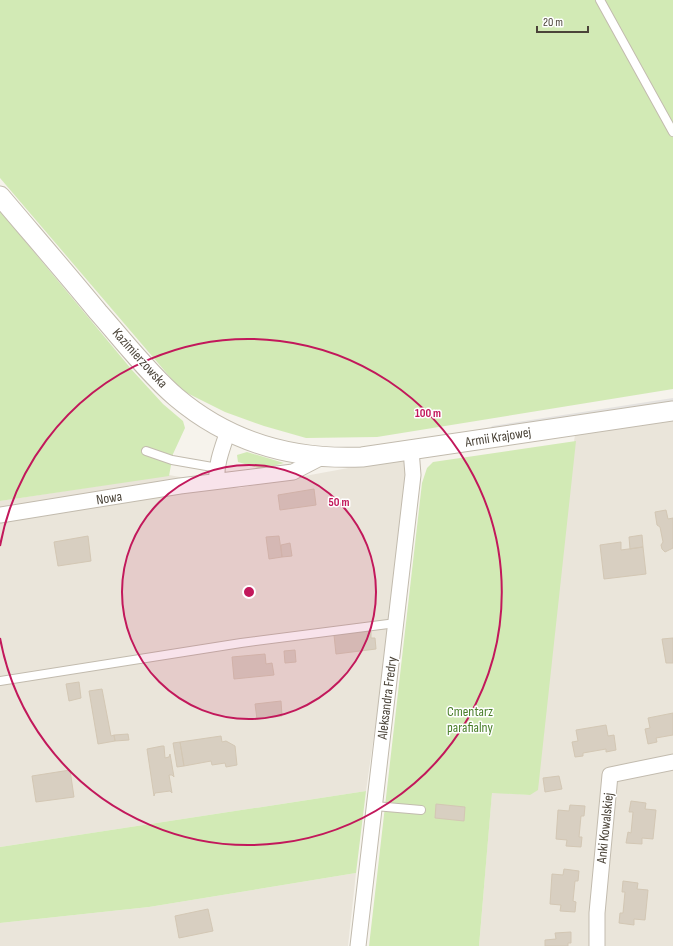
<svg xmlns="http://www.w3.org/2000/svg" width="673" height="946" font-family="'Sofia Sans Condensed',sans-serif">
<rect width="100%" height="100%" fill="#f6f3ec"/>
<path fill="#eae5da" d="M673,421V946H479L492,792L530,795L575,434Z
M414,456L366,791L0,847V501L169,475L239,488Z
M356,873L348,946H0V923L149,907Z"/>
<path fill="#d2eab5" d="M0,0H673V389L377,437L306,438L264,426L225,412L181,390L0,178Z
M0,211L132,370L163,404L183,421L185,428L173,454L169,476L0,501Z
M576,441L538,790L530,795L492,793L479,946H369L422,483L427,468L433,462Z
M247,452L284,463L262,469L238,462L237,455Z
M366,791L356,873L149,907L0,923V847Z"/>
<path fill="#e5e3e0" d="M673,398V404L487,432L492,426Z"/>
<path fill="#d8cfc1" stroke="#d3c7b4" d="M314,489L316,505L280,510L278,495Z
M666,510L668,519L673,518V548L665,552L662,549L661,545L663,542L660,527L657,525L655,512Z
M642,535L643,547L630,549L629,537Z
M88,536L91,561L58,566L54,542Z
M279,536L282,557L269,559L266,537Z
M621,542V550L643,547L646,574L604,579L600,545Z
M290,543L292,556L282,557L281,545Z
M371,631V638H375L376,649L336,654L334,635Z
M673,638V663H666L662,639Z
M295,650L296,662L285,663L284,651Z
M265,654L266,664L272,663L274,675L234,679L232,657Z
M79,682L81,698L69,701L66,684Z
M102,689L111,736L114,735L115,741L98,744L89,691Z
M281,701L282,716L257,719L255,704Z
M673,713V735L656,738L657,742L648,744L645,729L650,728L648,718Z
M606,725L608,736L614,735L616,750L606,752V749L583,753V756L575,757L572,742L578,741L576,730Z
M128,734L129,740L115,741L114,735Z
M221,736L222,742L226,741L235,746L237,765L226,767L225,763L212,765L211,761L184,766L180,742Z
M180,742L184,766L177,767L173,743Z
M162,746H164L165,758L169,757L170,754L174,777L172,775H169L172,793L170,791L155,793L154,796L147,749Z
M70,770L74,797L36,802L32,776Z
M559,776L562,789L545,792L543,778Z
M631,801L646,803L645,809L656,810L653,839L642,838V844L626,843L628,832L631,833L633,812H629Z
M436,804L465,807L464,821L435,818Z
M570,805L585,806L584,816H581L579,837H582L581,847L566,846L567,840L556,839L558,810L569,811Z
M564,869L579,871L578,881H575L573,901L576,902L575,912L560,911L561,905L550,904L552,874L563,875Z
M623,881L638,883L637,889L648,890L645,920L634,919V925L619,923L620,913H623L625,892H622Z
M208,909L213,931L179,938L175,916Z
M571,932V943H568V946H545V940L556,939L555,933Z"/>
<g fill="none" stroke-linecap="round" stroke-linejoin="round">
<defs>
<path id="service" d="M600,0L673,132
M146,451L172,460L218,468
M0,681L241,643L396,623
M375,806L421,810"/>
<path id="minor" d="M217,481C215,466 223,446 228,431
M0,515L180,486L293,472L322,457
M358,946L413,475L411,450
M597,946V913L610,775L673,762"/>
<path id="tertiary" d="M0,196C33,235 66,273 98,312C122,339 149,374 176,397C229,442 293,460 362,457L673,411"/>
</defs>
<use href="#service" stroke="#c2bbae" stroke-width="10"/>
<use href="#minor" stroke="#c2bbae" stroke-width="17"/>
<use href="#tertiary" stroke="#c2bbae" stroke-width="21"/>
<use href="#service" stroke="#fff" stroke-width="8"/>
<use href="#minor" stroke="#fff" stroke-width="15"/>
<use href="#tertiary" stroke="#fff" stroke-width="19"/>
</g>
<circle cx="249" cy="592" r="127" fill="#c2185b" fill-opacity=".12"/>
<g fill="none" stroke="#c2185b" stroke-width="2">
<circle cx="249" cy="592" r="127"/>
<path d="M0 546A253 253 0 1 1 0 638"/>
</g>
<g text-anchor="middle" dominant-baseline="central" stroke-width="3" stroke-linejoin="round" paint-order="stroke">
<g font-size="14" fill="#4b4439" stroke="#fff">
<text transform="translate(140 358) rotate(48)">Kazimierzowska</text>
<text transform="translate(498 437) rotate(-9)">Armii Krajowej</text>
<text transform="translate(109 498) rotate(-9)">Nowa</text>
<text transform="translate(387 698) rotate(-83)">Aleksandra Fredry</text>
<text transform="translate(605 828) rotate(-84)">Anki Kowalskiej</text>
</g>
<g font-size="14" fill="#4a7f2a" stroke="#fff">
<text x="470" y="711">Cmentarz<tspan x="470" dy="16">parafialny</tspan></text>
</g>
</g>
<circle cx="249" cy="592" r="6" fill="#c2185b" stroke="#fff" stroke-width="2"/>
<g font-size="12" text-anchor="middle" font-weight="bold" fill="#c2185b" stroke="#fff" stroke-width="3" stroke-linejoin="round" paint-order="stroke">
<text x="428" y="417">100 m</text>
<text x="339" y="506">50 m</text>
</g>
<path d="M537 26v6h51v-6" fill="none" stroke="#4b4439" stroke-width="2"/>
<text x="543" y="26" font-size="12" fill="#4b4439" stroke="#ffffff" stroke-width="3" paint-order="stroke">20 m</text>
</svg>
